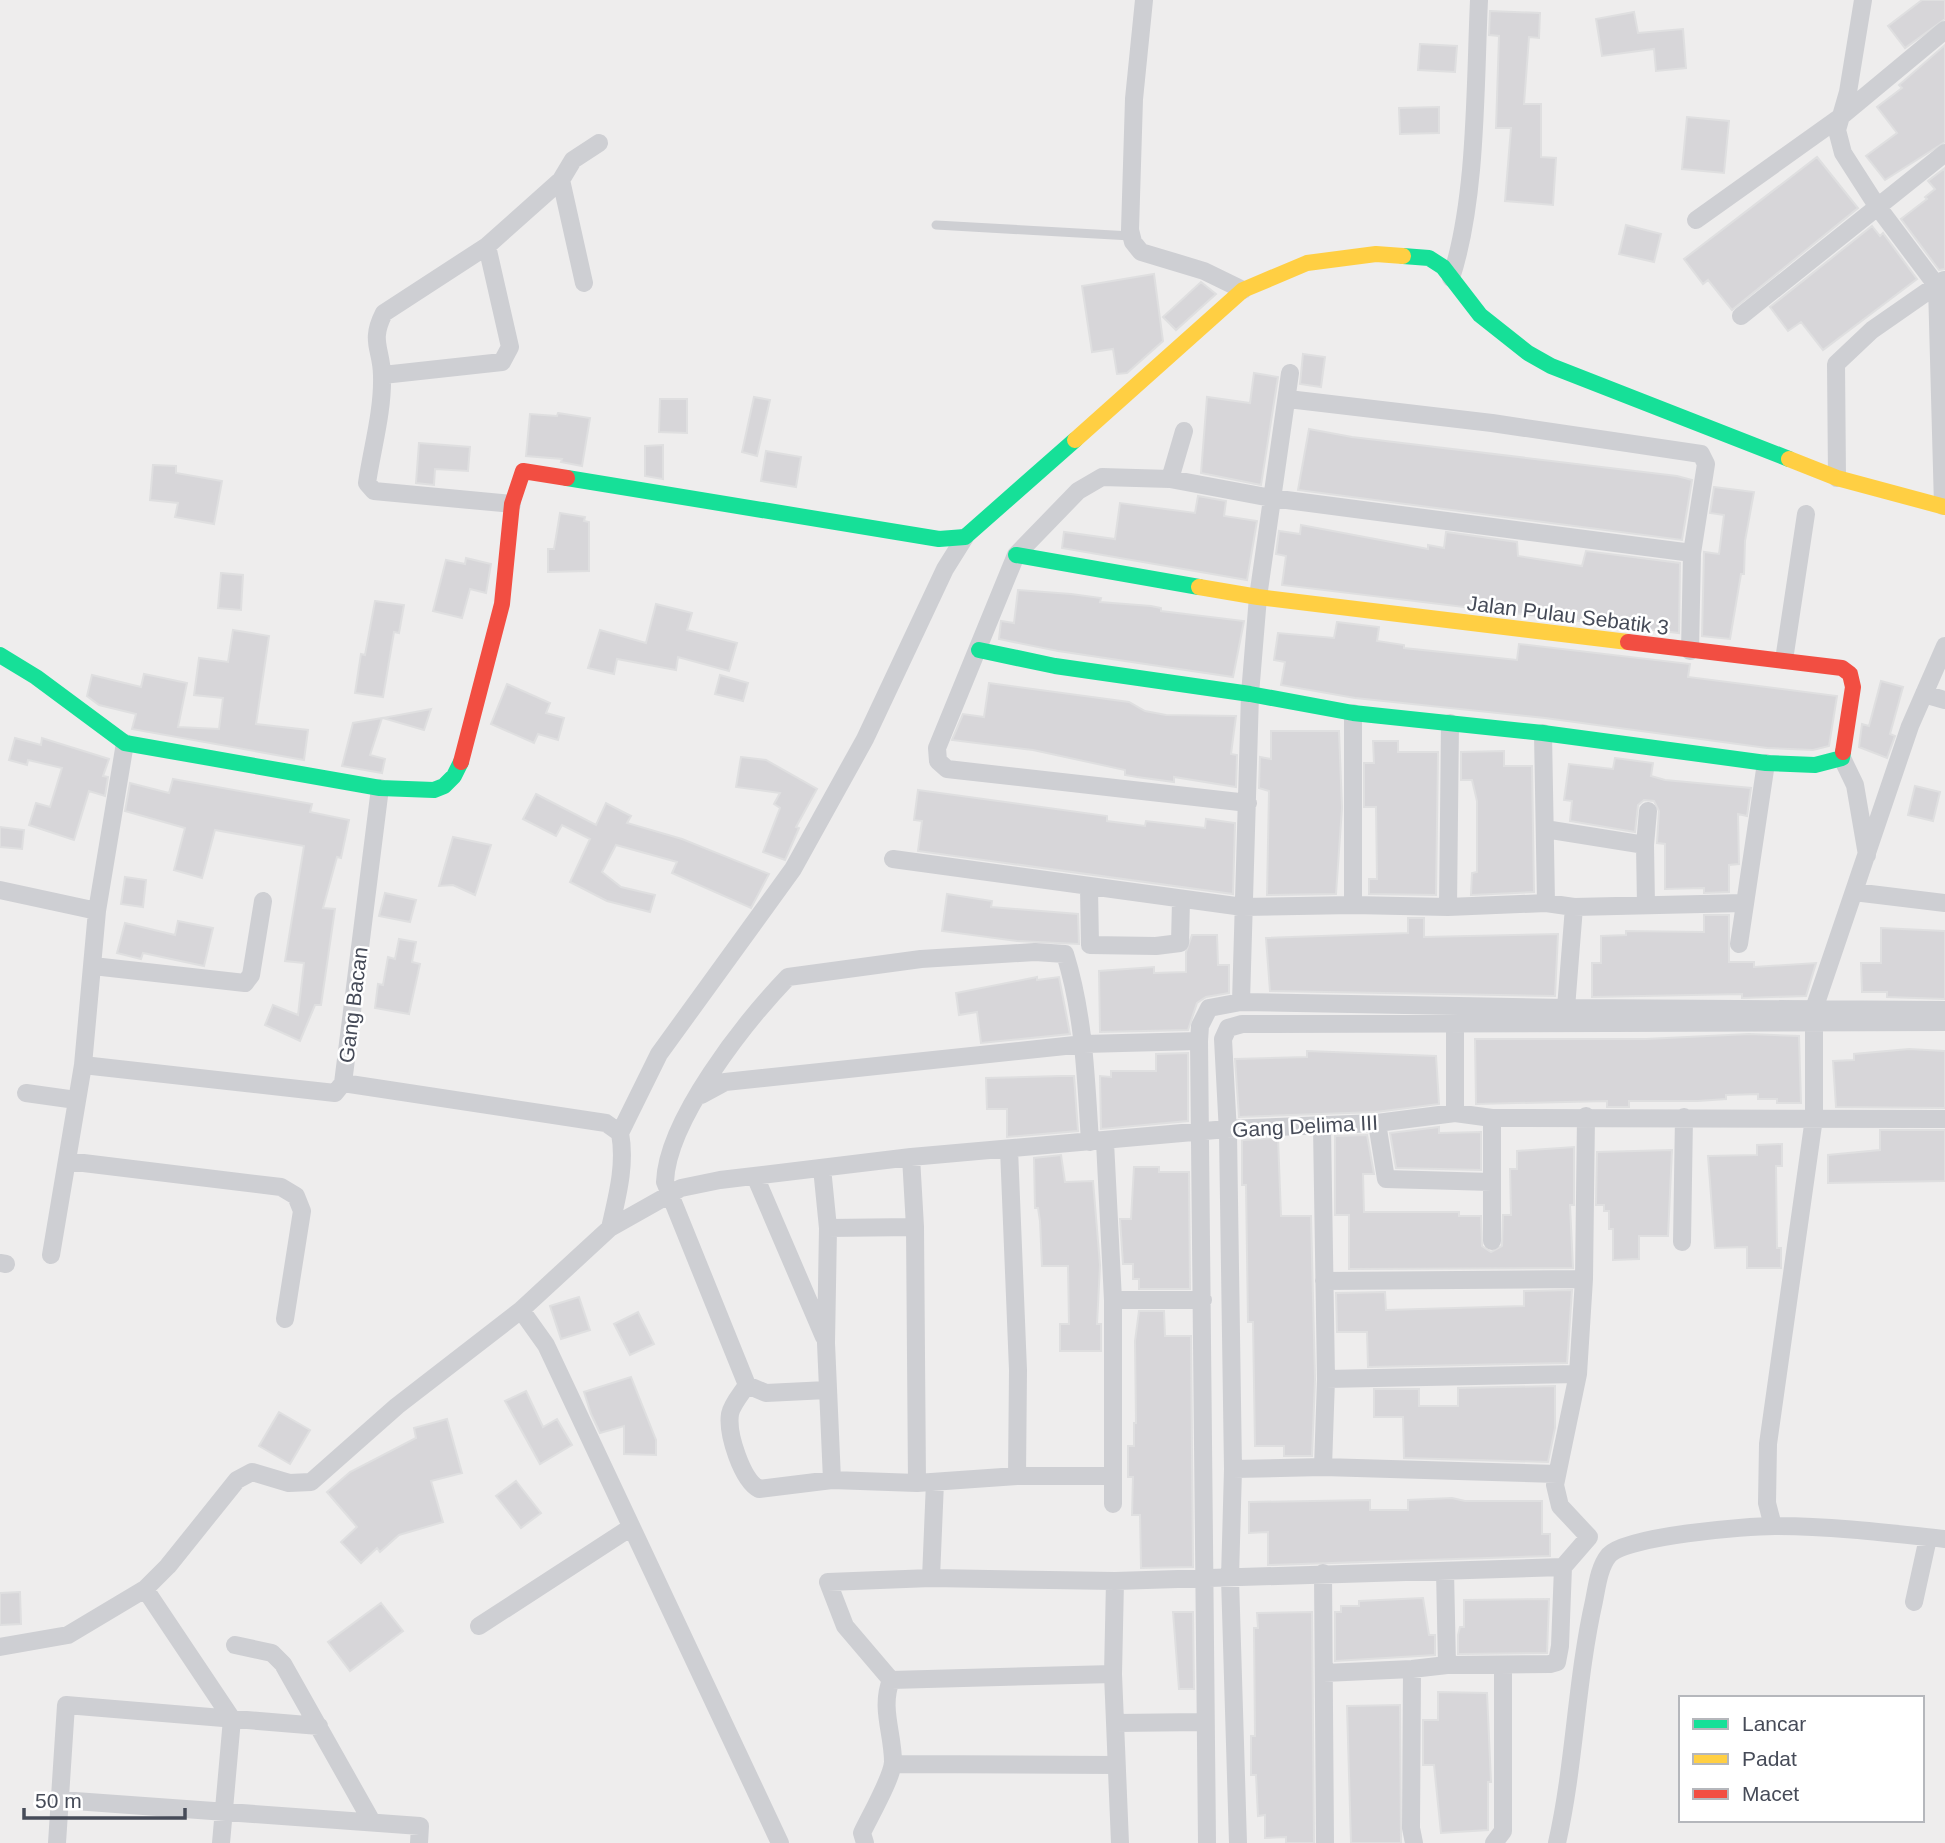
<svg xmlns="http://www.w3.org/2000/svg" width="1945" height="1843" font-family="Arial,sans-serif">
<rect width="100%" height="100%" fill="#eeeded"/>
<path fill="#d7d6d9" stroke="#dfdfe0" stroke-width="2" d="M1922,0H1945V19L1905,48L1888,26Z
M1490,11L1540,13L1539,38L1529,37L1524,104H1541V157L1556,158L1553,205L1505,201L1511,128H1496L1499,36L1489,35Z
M1634,12L1638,33L1683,29L1686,68L1656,71L1654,49L1602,56L1596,19Z
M1420,44L1457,46L1455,72L1418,70Z
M1945,45V142L1885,180L1866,156L1897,133L1877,107L1902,88L1899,85Z
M1439,107V133L1400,134L1399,108Z
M1687,117L1729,121L1724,173L1682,169Z
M1817,157L1858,208L1732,310L1708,280L1703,284L1684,259Z
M1945,168V269L1939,270L1901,219L1927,199L1925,197L1935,189L1928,181Z
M1626,225L1661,234L1654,262L1619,254Z
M1872,226L1880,236L1883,233L1917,279L1823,350L1801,322L1788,331L1770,307Z
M1154,274L1163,341L1127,373L1117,374L1113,349L1092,352L1082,286Z
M1201,282L1216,294L1176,330L1163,317Z
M1303,354L1325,357L1321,387L1300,384Z
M1254,373L1278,377L1261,485L1201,473L1207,397L1250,403Z
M754,397L770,400L757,456L742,452Z
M660,399H687V433L659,432Z
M558,413L590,418L582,466L561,462L562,459L526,456L530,414L557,416Z
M1309,429L1352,437L1677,476L1692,480L1682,540L1298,490Z
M419,443L470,447L468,471L435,469L434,485L416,483Z
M663,445V479L645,476V446Z
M766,451L801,457L796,487L761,481Z
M153,465L176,466V473L222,481L214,524L175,517L178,503L150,500Z
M1714,487L1754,492L1745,541L1744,574H1741L1730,639L1702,636L1704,552L1719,554L1724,515L1710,513Z
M1198,496L1226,501L1224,516L1257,521L1247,580L1062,548L1064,532L1115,539L1120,503L1195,513Z
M560,513L585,517L584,521L589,522V571L548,572V549H554Z
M1301,525L1428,549V545L1444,548L1446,532L1517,542L1518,556L1582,566L1586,551L1680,563L1679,633L1282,585L1286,556L1276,554L1279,531L1300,534Z
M466,558L491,564L486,593L470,589L462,618L433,611L446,560L465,564Z
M221,573L243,575L241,610L218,608Z
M1018,590L1071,594L1101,598L1100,602L1151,606L1161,608V611L1244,621L1233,677L1058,651L999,639L1001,621L1014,623Z
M375,601L404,605L399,633L394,632L383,697L355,693L361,654L365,655Z
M656,604L692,613L687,630L737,643L729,671L678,657L676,670L617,659L614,674L588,668L600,630L646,643Z
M1337,622L1379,627L1377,641L1404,645V648L1517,660L1519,644L1690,664L1688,677L1837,696L1829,746L1813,750L1767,748L1545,718L1355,698L1281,685L1285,662L1274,660L1278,633L1334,638Z
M233,630L269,636L256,724L308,730L304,760L132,729L136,714L99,705L87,696L92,675L141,687L144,674L187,683L178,727L219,729L223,698L194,695L199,658L228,662Z
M720,675L748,683L743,701L715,694Z
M1881,681L1903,687L1890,734L1895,736L1887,758L1859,747L1862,724L1869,726Z
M989,683L1129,702L1145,711L1166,715L1236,716L1231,754L1237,755L1236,787L1174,777V782L1137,777L1125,775V770L1033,750L952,740L963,714L984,717Z
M507,684L550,703L546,713L564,718L558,740L538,734L534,743L491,724Z
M431,709L424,730L383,718Z
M382,718L370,755L385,759L382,773L342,766L353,723Z
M1271,731H1339L1342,808L1336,894L1267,895L1269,791L1259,788L1260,757L1271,759Z
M15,738L41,745L42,738L109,759L103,776L108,777L105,796L89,791L74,840L29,825L36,803L50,807L62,768L28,760L27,765L9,760Z
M1373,741H1398V752H1438L1436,895L1369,894V879H1377L1376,807H1364V763H1374Z
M1504,751V766H1532L1534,892L1471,895L1472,873L1477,872V801L1472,780H1461V752Z
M741,757L766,760L817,789L796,827L799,828L785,860L763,852L780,808L774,804L780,793L736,787Z
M1615,758L1653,763L1651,776L1665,780L1751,788L1747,816L1738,814L1739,864L1729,865V892L1704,893V888L1665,889V844L1657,843L1659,811L1654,801L1644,800L1638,805L1635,832L1570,821L1572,801L1564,800L1569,764L1613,769Z
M173,779L312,804L310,812L349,820L341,858L337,857L323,908L335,909L321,1005H315L300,1041L265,1025L273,1005L298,1015L304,963L285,961L304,846L215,830L202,878L174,870L185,828L125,811L130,783L169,793Z
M1915,786L1940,792L1933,821L1908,815Z
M918,790L1107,816V821L1145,826L1146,821L1205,828L1206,819L1235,823L1233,894L918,851L922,821L914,820Z
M536,794L596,825L606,803L631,816L627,823L682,839L769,874L751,908L672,873L677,862L616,845L602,872L621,887L655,895L650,912L607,901L570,882L590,839L562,825L556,836L523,819Z
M0,827L24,830L22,849L0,847Z
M453,837L491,845L475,895L453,885L439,886Z
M125,877L146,880L143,907L121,904Z
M385,893L416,900L410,922L379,916Z
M947,894L992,901L991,907L1078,914L1079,944L1017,941L942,931Z
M1704,915H1729V962H1754V967L1816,963L1806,996L1742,998V994L1592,997V963H1601V936L1626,935V931L1704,932Z
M1408,918H1424V937L1558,934L1555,996L1270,991L1266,938L1408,933Z
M178,921L213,928L204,966L143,953L141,959L117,953L125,923L175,935Z
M1881,928L1945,931V999L1887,997V992H1862L1861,963H1881Z
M1192,935H1217L1218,965H1229V993L1206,997L1197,1003L1188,1030L1100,1032L1099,971L1154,967V973L1186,972V952Z
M399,939L416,942L412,962L420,964L409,1014L375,1008L378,984L383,985L388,957L395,959Z
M1037,977V980L1059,977L1070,1034L981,1043L977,1012L959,1015L956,993Z
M1749,1034L1799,1036L1801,1103H1777V1099H1758V1094L1726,1095V1099L1698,1101H1629V1107H1607V1101L1476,1104L1475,1039H1646Z
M1909,1049L1945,1051V1108L1836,1107L1833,1061L1854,1060V1054Z
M1307,1051L1436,1056L1439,1104L1376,1112L1239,1117L1235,1059L1307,1057Z
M1188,1053V1121L1101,1129L1100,1076L1111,1077V1071H1156V1054Z
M1061,1076H1074L1078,1131L1007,1137V1109H987L986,1078Z
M1439,1127V1133L1481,1132V1170L1396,1168L1390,1133Z
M1880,1130H1945V1181L1828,1183V1155L1880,1150Z
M1367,1135L1374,1174H1363L1364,1212H1459V1216H1481L1482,1246L1491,1252L1502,1246L1503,1215H1511L1510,1169H1517V1151L1574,1147V1205H1570L1573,1268L1349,1269V1215H1335V1136Z
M1278,1138L1281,1216H1311L1315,1379L1312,1456H1284V1446H1255L1253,1322H1248L1246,1185H1242V1140Z
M1782,1144V1166H1776L1777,1248H1781V1268H1747V1247L1715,1248L1708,1156L1757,1155V1145Z
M1672,1150L1668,1236H1639V1259L1613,1260V1229H1609V1211H1604V1205H1596L1597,1152Z
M1061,1155L1065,1182L1093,1181L1100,1265L1097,1324H1101V1351H1060V1324H1069L1068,1266H1042L1040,1221L1038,1208H1035L1034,1158Z
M1134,1167H1159V1172H1189L1190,1289H1139V1279H1133V1264H1123L1120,1219H1131Z
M1572,1290L1567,1363L1368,1367L1367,1332H1337L1336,1293L1385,1292L1386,1310L1524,1306V1291Z
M579,1297L590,1330L561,1339L550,1306Z
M1139,1311H1164L1165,1336H1191L1193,1567L1141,1568L1140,1515H1132L1133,1477H1128V1446H1134V1423H1136L1135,1341Z
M638,1312L654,1344L630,1355L614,1324Z
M631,1377L656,1440V1455L624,1454V1426L600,1433L591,1414L584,1392Z
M1555,1386V1428L1548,1462L1404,1458L1403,1417H1374V1389H1419V1406H1458V1388Z
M526,1391L543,1427L557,1419L572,1445L540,1464L505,1401Z
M279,1412L310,1430L290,1464L259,1446Z
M447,1419L462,1473L431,1481L443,1522L399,1535L380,1552L377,1548L361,1563L341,1542L357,1527L327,1492L350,1472L416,1438L414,1428Z
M516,1481L541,1513L521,1528L496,1496Z
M1452,1498L1465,1501H1542V1534H1550V1556L1268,1565V1532L1249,1533V1502L1370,1500V1510H1408V1500Z
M20,1592L21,1624L0,1625V1593Z
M1423,1598L1429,1635H1435V1655L1335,1661V1612H1341V1606H1359V1601Z
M1549,1599L1547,1653L1458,1654V1635L1460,1627H1464V1600Z
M381,1603L403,1631L350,1671L328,1642Z
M1173,1612H1193L1194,1689H1179Z
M1312,1612L1314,1843H1286V1837L1265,1838V1815L1258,1816L1256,1775H1251V1736H1255L1254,1628H1258L1257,1613Z
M1438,1692L1487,1693L1491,1782H1488V1830L1441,1833L1434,1765H1423V1720H1438Z
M1400,1705L1401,1843H1351L1347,1706Z"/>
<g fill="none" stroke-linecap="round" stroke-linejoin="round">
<path stroke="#cecfd3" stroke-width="9" d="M936,225L1131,236"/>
<path stroke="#cecfd3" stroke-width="18" d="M1144,0L1134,99L1130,230L1133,242L1141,252L1204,271L1243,290
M1863,0L1848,92L1837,130L1843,153L1877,206L1937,286L1943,506
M561,180L584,283
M1696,220L1839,118L1945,30
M1451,278C1477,199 1475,85 1479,0
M1741,316L1945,153
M383,375L502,362L510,347L487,246
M1288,399L1492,423L1701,454L1706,464L1692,553L1690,651
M1837,478L1836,364L1872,330L1944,280
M1170,479L1184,431
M512,504L374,491L367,483C372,449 383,411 382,376C382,349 369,342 384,313L487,246L561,180L573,160L599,143
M1784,660L1806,514
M1924,694L1945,700
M1353,713V905
M1543,733L1546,903
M1842,758L1855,785L1867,855
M1248,803L947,769L938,761L937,748L1016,555L1078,491L1102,477L1170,479L1271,498L1692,553
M1545,829L1645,845
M893,859L1243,907L1353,905L1448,907L1546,903L1574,907L1744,903
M1089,888L1090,945L1156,946L1180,943L1181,900
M0,890L97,911
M1854,892L1945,903
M1646,905L1645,845L1648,811
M1448,907L1450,723
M1739,944L1766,763
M93,966L245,983L251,975L263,901
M1241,1002L1250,694L1258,597L1290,373
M1566,1008L1574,907
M1455,1025V1113
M83,1065L335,1093L343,1083L380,788
M343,1083L606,1123L620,1133C626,1165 617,1197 610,1228
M26,1093L76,1100
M701,1095L725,1082L1084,1044L1199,1041
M1492,1118V1241
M1377,1123L1386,1179L1492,1182
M1322,1126L1326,1379L1323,1467
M620,1133L659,1054L793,869L865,739L945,569L965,537
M1105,1142L1113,1300V1504
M1009,1149L1018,1370L1017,1476
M911,1157L915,1227L917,1483
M67,1161L281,1187L296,1196L302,1211L285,1319
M822,1168L828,1228L826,1343L832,1480
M755,1176L824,1337
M828,1228L915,1227
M1682,1242L1684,1117
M51,1255L83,1065L97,911L125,743
M0,1263L6,1264
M1324,1281L1584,1279
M1113,1300H1203
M521,1310L610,1228L681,1188L720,1180L911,1157L1227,1129L1377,1123L1455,1113L1492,1118L1945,1119
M1326,1379L1578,1374
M747,1385C742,1393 732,1404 730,1414C727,1434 742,1480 759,1489L832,1480L917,1483L1017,1476H1112
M827,1390L766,1393L747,1385L665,1182C667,1120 745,1022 788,977L921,959L1035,952L1065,954C1084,1015 1086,1078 1090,1142
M1233,1469L1323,1467L1557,1474
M1773,1526L1767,1503L1768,1444L1814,1118V1009L1910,726L1945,646
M1445,1571L1447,1665
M1323,1573L1325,1843
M931,1578L935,1482
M1115,1581L1113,1674L1120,1843
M145,1589L232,1719L221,1843
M1914,1602L1928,1538
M479,1626L630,1528
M235,1645L272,1653L283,1664L372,1822
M0,1647L68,1635L145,1589L168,1566L237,1480L252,1472L289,1483L311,1482L397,1406L521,1310L546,1345L780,1843
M1412,1669L1411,1828L1414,1843
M1324,1673L1412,1669L1447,1665L1550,1664L1557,1662L1560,1646L1563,1567L1589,1537L1560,1506L1555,1485L1578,1374L1584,1279L1586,1116
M891,1680L845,1626L828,1582L931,1578L1115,1581L1563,1567
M1116,1723L1204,1722
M893,1764L1115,1765
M61,1800L420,1826L419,1843
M57,1843L66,1705L319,1726
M865,1843L862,1833C870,1816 892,1778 893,1762C893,1733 880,1708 891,1680L1113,1674
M1207,1843L1199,1041L1200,1026L1209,1008L1241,1002L1566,1008L1945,1010
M1238,1843L1230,1578L1233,1469L1228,1133L1223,1039L1228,1028L1242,1024L1945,1022
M1494,1843L1503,1831V1666
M1557,1843C1575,1763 1576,1681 1594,1601C1597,1586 1599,1567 1609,1555C1626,1536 1746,1526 1775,1526C1831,1526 1889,1533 1945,1539"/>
<path stroke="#16e098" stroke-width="16" d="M1403,256L1429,258L1443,267L1480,315L1528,353L1551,366L1789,459
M567,478L939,539L965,537L1075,440
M1016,555L1199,587
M979,650L1055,666L1250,694L1353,713L1543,733L1766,763L1815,765L1842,758L1843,752
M0,655L36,677L125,743L380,788L434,790L444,786L454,776L461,762"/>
<path stroke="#ffcf43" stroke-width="16" d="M1075,440L1243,290L1307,263L1376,254L1403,256
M1789,459L1837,478L1945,507
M1199,587L1258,597L1628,642"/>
<path stroke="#f24e42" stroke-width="16" d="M1628,642L1842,668L1850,674L1853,687L1843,752
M461,762L502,604L512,504L523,471L567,478"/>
</g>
<g text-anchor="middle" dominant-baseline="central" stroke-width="5" stroke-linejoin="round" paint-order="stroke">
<g font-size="21" fill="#464b58" stroke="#fff">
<text transform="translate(1568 615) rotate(7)">Jalan Pulau Sebatik 3</text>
<text transform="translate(353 1005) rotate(-83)">Gang Bacan</text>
<text transform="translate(1305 1126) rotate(-3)">Gang Delima III</text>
</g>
</g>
<rect x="1679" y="1696" width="245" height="126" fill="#ffffff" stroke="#b5b7bc" stroke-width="2"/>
<rect x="1693" y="1719" width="35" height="10" fill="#16e098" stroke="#b5b7bc" stroke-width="2"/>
<text x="1742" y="1731" font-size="21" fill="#464b58">Lancar</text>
<rect x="1693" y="1754" width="35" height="10" fill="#ffcf43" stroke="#b5b7bc" stroke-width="2"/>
<text x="1742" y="1766" font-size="21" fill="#464b58">Padat</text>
<rect x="1693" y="1789" width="35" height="10" fill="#f24e42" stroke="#b5b7bc" stroke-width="2"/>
<text x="1742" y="1801" font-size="21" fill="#464b58">Macet</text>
<path d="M24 1808v10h161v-10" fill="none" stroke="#464b58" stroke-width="3.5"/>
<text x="35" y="1808" font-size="21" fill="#464b58" stroke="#ffffff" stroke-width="5" paint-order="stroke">50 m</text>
</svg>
